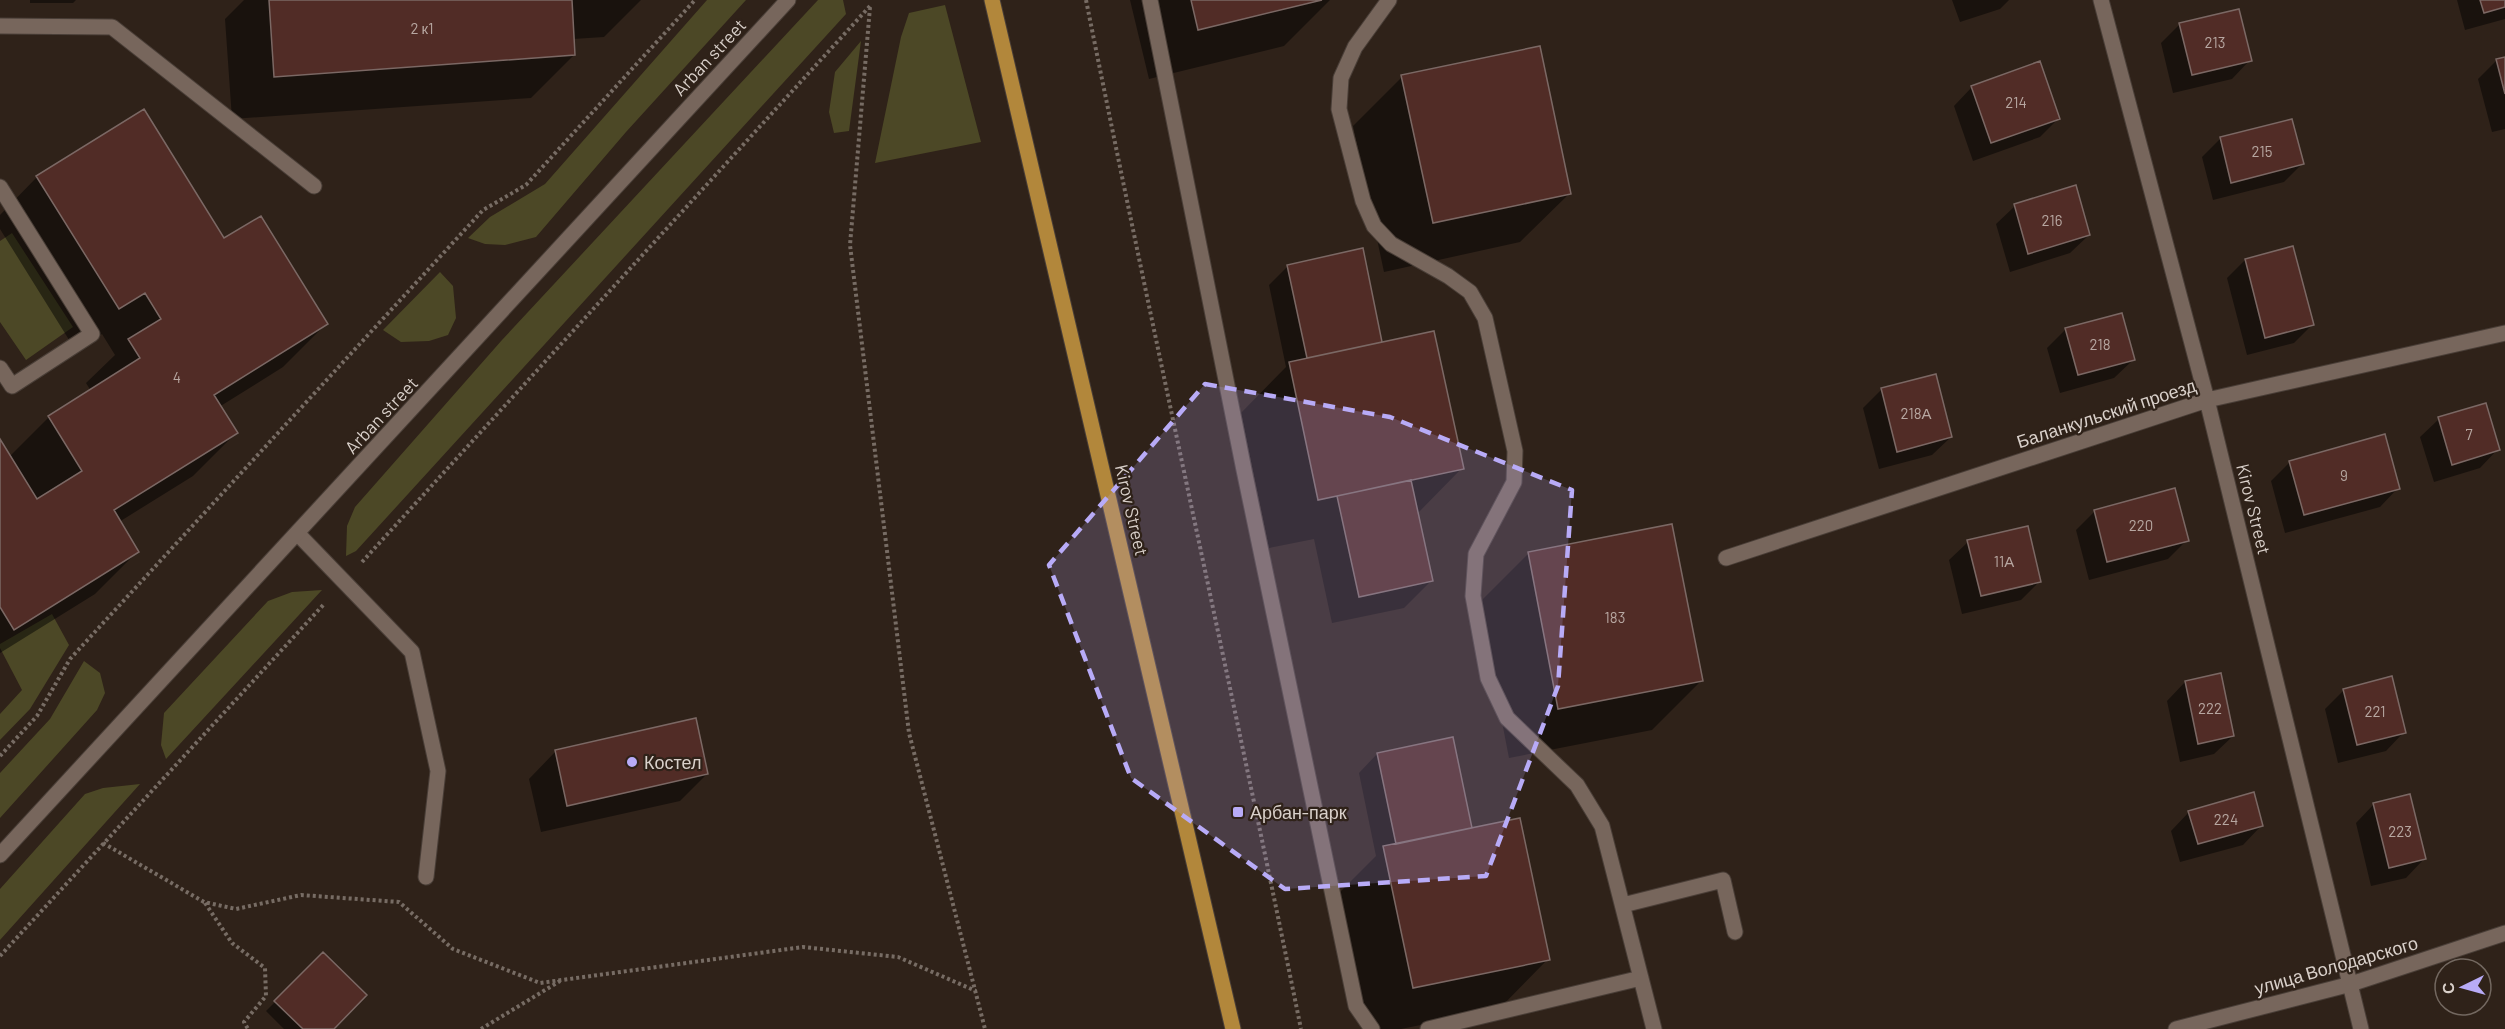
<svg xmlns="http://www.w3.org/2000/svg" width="2505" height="1029" font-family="Barlow,sans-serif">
<rect width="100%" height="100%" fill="#2f2219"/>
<path fill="#4c4826" d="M707,0H746L626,132L536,237L505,245L485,244L468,238L490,217L545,184Z
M818,0H843L846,14L356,551L346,556L347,526L355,507L502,340Z
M945,5L981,142L875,163L901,37L909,13Z
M861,41L849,131L834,133L829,112L835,72Z
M12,233L73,327L26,360L0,322V241Z
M440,272L453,286L456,318L448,335L429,341L401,342L383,330Z
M322,590L166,759L161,745L164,713L268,601L292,592Z
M52,614L69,645L30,709L0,740V714L22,690L0,648V644Z
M84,661L100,673L105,693L97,710L0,818V773L50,719Z
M140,784L0,940V889L85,794L103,788Z"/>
<path fill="#0007" d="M30,0H76L73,3H30Z
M244,0H641L604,37L573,39L574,55L531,98L232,119L225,19Z
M1130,0H1330L1284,46L1149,79Z
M1952,0H2009L2000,9L1960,22Z
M2457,0H2505V19L2465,30Z
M2180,24L2250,60L2232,79L2173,93L2161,43Z
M2505,58V129L2492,132L2478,79L2497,60Z
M1402,77L1570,193L1520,242L1384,272L1353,126Z
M1972,87L2059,118L2040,137L1973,161L1954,106Z
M2220,139L2302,164L2284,182L2213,200L2202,157Z
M37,177L223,240L326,324L283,367L219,407L236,433L193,476L119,522L138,551L95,594L0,653V442L9,457L49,417L91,391L86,383L115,355L102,334L76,351L0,229V215Z
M2015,206L2089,235L2070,253L2010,272L1996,224Z
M2245,260L2312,325L2294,343L2247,355L2227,278Z
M1288,266L1381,342L1378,345L1462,468L1417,514L1431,581L1404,608L1332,623L1314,539L1269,548L1241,413L1286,367L1269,285Z
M2066,329L2133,360L2114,378L2060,393L2047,348Z
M1935,376L1951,437L1932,455L1879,469L1863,408L1881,390Z
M2439,419L2498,449L2480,468L2434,482L2420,437Z
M2290,462L2398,488L2380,507L2285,533L2271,481Z
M2095,511L2187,540L2168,559L2089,580L2076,530Z
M1968,542L2040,581L2021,600L1962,614L1949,560Z
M1528,554L1701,681L1652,730L1509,758L1479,603Z
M2185,682L2233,736L2214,754L2180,762L2167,701Z
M2344,690L2404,732L2386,751L2338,763L2325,709Z
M555,752L707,774L680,801L541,832L529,779Z
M1377,754L1470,827L1548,959L1499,1009L1401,1029H1362L1335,897L1376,856L1359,773Z
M2374,804L2424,859L2406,878L2371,886L2356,823Z
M2189,812L2261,826L2243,845L2180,862L2171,831Z
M323,954L332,1029H284L266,1011Z"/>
<path fill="#512c26" stroke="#7b6864" stroke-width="1.5" d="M269,0H572L575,55L274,77Z
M1191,0H1322L1198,30Z
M2480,0H2505V7L2484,13Z
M2239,9L2252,61L2192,75L2179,23Z
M1540,46L1571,194L1433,223L1401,75Z
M2505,57V94L2496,59Z
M2040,61L2060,119L1991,143L1971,86Z
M144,109L224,238L261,216L328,324L214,395L238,433L114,510L139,552L14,630L0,607V439L37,499L82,471L48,416L140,358L128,339L161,319L145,293L119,309L36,176Z
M2292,119L2304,164L2231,183L2220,137Z
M2076,185L2090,235L2028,254L2014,204Z
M2293,246L2314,325L2265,338L2245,259Z
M1363,248L1382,342L1307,358L1287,265Z
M2122,313L2135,360L2078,375L2065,328Z
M1434,331L1464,469L1318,500L1289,362Z
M1936,374L1952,437L1897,452L1881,388Z
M2486,403L2500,450L2452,465L2438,417Z
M2385,434L2400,489L2304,515L2289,461Z
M1411,480L1433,581L1359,597L1337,496Z
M2175,488L2189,541L2107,562L2094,510Z
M1672,524L1703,681L1558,709L1528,552Z
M2028,526L2041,582L1981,596L1967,540Z
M2221,673L2234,736L2198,744L2185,681Z
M2392,676L2406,733L2357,745L2343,689Z
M696,718L708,774L567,806L555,750Z
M1453,737L1472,828L1396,844L1377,753Z
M2254,792L2263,826L2198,844L2188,811Z
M2410,794L2426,859L2389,868L2373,803Z
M1520,818L1550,960L1413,988L1383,846Z
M323,952L367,995L334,1029H303L274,1001Z"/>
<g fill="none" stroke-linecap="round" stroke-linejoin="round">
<defs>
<path id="lane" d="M1150,0L1244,470L1356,1006L1372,1029
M1389,0L1355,47L1341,78L1339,109L1363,201L1374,226L1391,244L1448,276L1470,292L1485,318L1515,451L1514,482L1476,554L1473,596L1488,678L1507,718L1577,785L1602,826L1654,1029
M0,26L112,27L314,186
M0,187L92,334L12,386L0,368
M298,534L412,652L438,771L426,877
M1623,905L1723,880L1735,932
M1428,1029L1641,978"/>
<path id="street" d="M2101,0L2207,400L2361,1029
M1726,558L2207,400L2505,333
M0,855L788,0
M2176,1029L2351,984L2505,933"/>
<path id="primary" d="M992,0L1233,1029"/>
</defs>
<use href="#lane" stroke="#493e37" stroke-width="17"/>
<use href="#street" stroke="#493e37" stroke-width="17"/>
<use href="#primary" stroke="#493e37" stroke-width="17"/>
<path stroke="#776c64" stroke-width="4" stroke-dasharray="3 3" stroke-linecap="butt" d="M1086,0C1155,344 1231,685 1301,1029
M870,7L850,245L909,733L985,1029
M362,562L870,6
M0,756L37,716L70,659L483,210L526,185L695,0
M103,843L204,902L236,909L301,895L399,902L453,949L540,983L803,947L898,957L976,991
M205,903L232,943L265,968L266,996L244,1022L248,1029
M0,956L325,603
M481,1029L560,981"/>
<use href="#lane" stroke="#77665c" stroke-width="15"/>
<use href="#street" stroke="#77665c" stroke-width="15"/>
<use href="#primary" stroke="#b2873b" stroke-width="15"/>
</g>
<path fill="#b8abf7" fill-opacity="0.2" stroke="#b8abf7" stroke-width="4.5" stroke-dasharray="12 8" stroke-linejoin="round" d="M1205,384L1390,417L1572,490L1558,686L1486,876L1285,889L1131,778L1049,565Z"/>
<g fill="#b8abf7" stroke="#2f2219" stroke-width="2">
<circle cx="632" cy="762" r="6"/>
<rect x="1232" y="806" width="12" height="12" rx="3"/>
</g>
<g text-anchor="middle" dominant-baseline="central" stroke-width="4.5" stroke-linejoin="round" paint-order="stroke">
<g font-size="15" fill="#b7a7a1">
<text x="422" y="28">2 к1</text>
<text x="2215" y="42">213</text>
<text x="2016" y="102">214</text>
<text x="2262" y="151">215</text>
<text x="2052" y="220">216</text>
<text x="2100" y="344">218</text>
<text x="177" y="377">4</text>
<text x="1916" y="413">218А</text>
<text x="2469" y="434">7</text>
<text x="2344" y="475">9</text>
<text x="2141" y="525">220</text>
<text x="2004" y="561">11А</text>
<text x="1615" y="617">183</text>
<text x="2210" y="708">222</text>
<text x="2375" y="711">221</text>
<text x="2226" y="819">224</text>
<text x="2400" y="831">223</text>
</g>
<g font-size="18" fill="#d9d0ca" stroke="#2f2219">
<text transform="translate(709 57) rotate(-47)">Arban street</text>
<text transform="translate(2106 413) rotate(-18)">Баланкульский проезд</text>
<text transform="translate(381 415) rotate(-47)">Arban street</text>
<text transform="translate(2254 509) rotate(76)">Kirov Street</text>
<text transform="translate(1132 510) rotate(77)">Kirov Street</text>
<text transform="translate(2336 965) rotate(-16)">улица Володарского</text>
</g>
<g font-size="18" fill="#d9d0ca" stroke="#2f2219" text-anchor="start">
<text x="644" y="762">Костел</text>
<text x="1250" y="812">Арбан-парк</text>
</g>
</g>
<g transform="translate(2463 987) rotate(265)"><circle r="28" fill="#2f2219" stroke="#736860" stroke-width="1.5"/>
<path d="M0-4.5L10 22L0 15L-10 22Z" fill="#b8abf7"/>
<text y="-9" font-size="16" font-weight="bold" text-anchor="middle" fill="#d9d0ca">С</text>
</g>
</svg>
